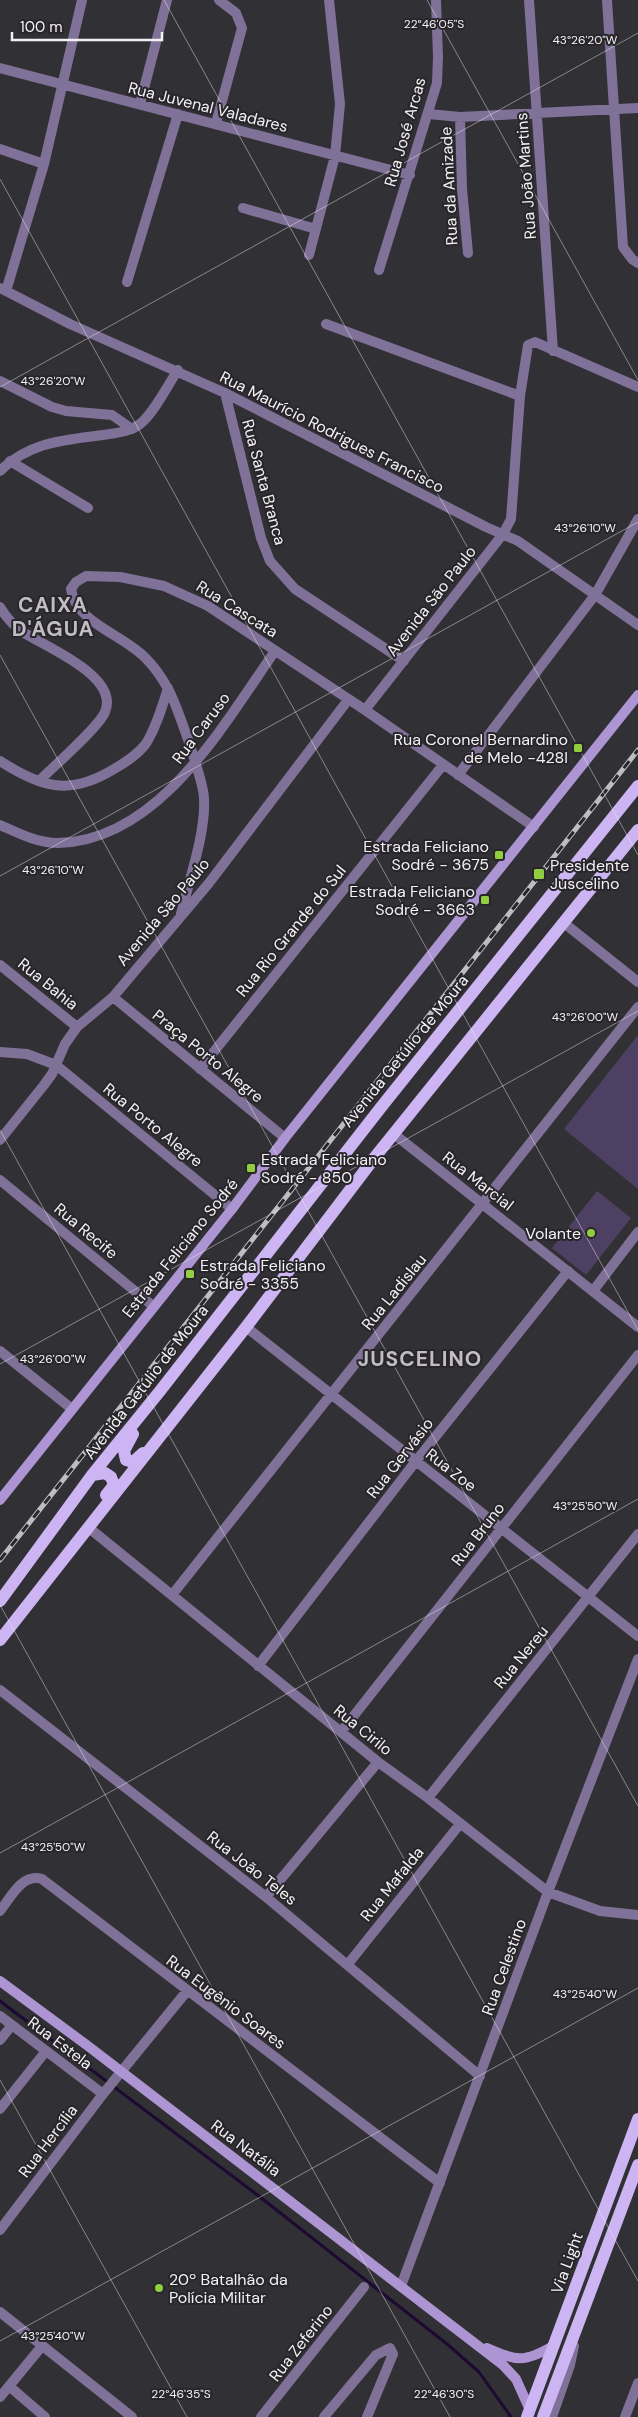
<svg xmlns="http://www.w3.org/2000/svg" width="638" height="2417" font-family="'DM Sans',sans-serif">
<rect width="100%" height="100%" fill="#313034"/>
<path fill="#4e4063" d="M638,1035V1189L564,1129Z
M597,1191L631,1218L586,1275L552,1248Z"/>
<g fill="none" stroke-linecap="round" stroke-linejoin="round">
<path stroke="#1d0931" stroke-width="3" d="M0,2001L260,2197L447,2344L479,2372L511,2417"/>
<path stroke="#807198" stroke-width="10" d="M529,0L553,351
M607,0L623,247L632,259L638,263
M0,68L410,175
M140,104L167,0
M429,114L460,117L638,108
M460,117L462,189L468,253
M216,123L242,28L236,13L219,0
M0,149L44,164
M243,208L316,229
M309,255L335,156L340,104L329,0
M379,270L437,83L438,57L436,0
M127,282L178,114
M0,288L70,324L225,393L486,527L518,541L638,625
M6,291L44,164L82,0
M326,324L520,396
M0,381L52,407L66,411L112,415L132,429
M225,393L261,538L270,561L295,589L404,661
M10,461L88,508
M0,471C29,442 64,440 103,435C115,433 130,432 140,424C154,413 167,386 178,370
M0,607C6,617 14,626 23,632C45,647 120,676 105,712C99,727 54,766 39,781
M365,710L503,534L511,519L520,396L528,345L535,342L638,387
M0,761C42,788 70,796 114,769C126,762 139,754 147,742C157,725 162,707 168,688
M458,775L595,595L638,519
M0,825C18,833 37,843 58,843C159,841 224,724 275,651
M181,914C189,880 206,832 204,799C204,782 176,702 167,687C159,673 146,656 132,647C111,631 75,618 71,589L76,582L86,576L120,577L164,586L208,606L365,710L534,827
M564,923L638,982
M0,965L77,1027
M113,997L285,1138
M0,1052L27,1054L56,1065L232,1209
M200,1069L443,765
M0,1140L44,1085L52,1074L65,1044L77,1027L113,997L209,883L348,700
M0,1180L153,1306
M593,1291L638,1232
M246,1327L638,1636
M0,1351L72,1409
M89,1528L378,1762L428,1798L548,1892L600,1911L638,1915
M172,1595L638,1007
M258,1666L416,1461L568,1271
M0,1690L266,1897L480,2076
M341,1732L638,1355
M428,1798L638,1534
M266,1897L378,1762
M0,1911C11,1897 22,1873 42,1879L440,2183
M348,1964L460,1824
M0,2016L103,2094
M0,2040L12,2025
M0,2109L46,2051
M0,2230L103,2094L187,1991
M401,2286L548,1892L638,1659
M0,2312L132,2417
M9,2386L45,2417
M0,2397L42,2346
M261,2417L364,2287
M324,2417L376,2355L390,2348L393,2354L367,2417
M552,2417L570,2365L574,2346
M625,2417L638,2383"/>
<path stroke="#807198" stroke-width="10" d="M394,1134L638,1327"/>
<path stroke="#ad94d2" stroke-width="10" d="M0,1500L232,1209L285,1138L638,695
M0,1981L88,2046L503,2365L516,2379L530,2410
M487,2348C517,2361 524,2363 553,2346"/>
<path stroke="#cdb4f3" stroke-width="12" d="M133,1434L124,1451L126,1460L133,1462L143,1453
M92,1475L105,1473L111,1477L114,1485L106,1495
M0,1601L92,1475L160,1391L382,1106L638,786
M0,1640L246,1327L375,1157L638,830
M527,2417L638,2119
M543,2417L638,2165"/>
<defs>
<path id="rail" d="M0,1560L638,750"/>
</defs>
<use href="#rail" stroke="#bebdc0" stroke-width="5"/>
<use href="#rail" stroke="#28262a" stroke-width="3" stroke-dasharray="9" stroke-linecap="butt"/>
</g>
<path fill="none" stroke="#f2f1f4" stroke-width="1" stroke-opacity="0.45" d="M164,0L638,855M427,0L638,380M0,179L638,1330M0,387L638,33M0,655L638,1806M0,876L638,522M0,1130L638,2281M0,1364L638,1011M0,1605L450,2417M0,1853L638,1499M0,2080L187,2417M0,2341L638,1988"/>
<g fill="#90cd41" stroke="#28262a" stroke-width="2">
<rect x="573" y="743" width="10" height="10" rx="2.5"/>
<rect x="494" y="850" width="10" height="10" rx="2.5"/>
<rect x="533" y="868" width="12" height="12" rx="2.5"/>
<rect x="480" y="895" width="10" height="10" rx="2.5"/>
<rect x="246" y="1163" width="10" height="10" rx="2.5"/>
<circle cx="591" cy="1233" r="5"/>
<rect x="185" y="1269" width="10" height="10" rx="2.5"/>
<circle cx="159" cy="2288" r="5"/>
</g>
<g text-anchor="middle" dominant-baseline="central" stroke-width="4" stroke-linejoin="round" paint-order="stroke">
<g font-size="16" fill="#f2f1f4" stroke="#28262a">
<text transform="translate(208 107) rotate(14)">Rua Juvenal Valadares</text>
<text transform="translate(405 132) rotate(-74)">Rua José Arcas</text>
<text transform="translate(526 176) rotate(-94)">Rua João Martins</text>
<text transform="translate(449 186) rotate(-93)">Rua da Amizade</text>
<text transform="translate(332 432) rotate(27)">Rua Maurício Rodrigues Francisco</text>
<text transform="translate(264 482) rotate(75)">Rua Santa Branca</text>
<text transform="translate(431 601) rotate(-52)">Avenida São Paulo</text>
<text transform="translate(237 609) rotate(32)">Rua Cascata</text>
<text transform="translate(201 728) rotate(-53)">Rua Caruso</text>
<text transform="translate(163 912) rotate(-50)">Avenida São Paulo</text>
<text transform="translate(291 931) rotate(-51)">Rua Rio Grande do Sul</text>
<text transform="translate(48 984) rotate(39)">Rua Bahia</text>
<text transform="translate(405 1051) rotate(-51)">Avenida Getúlio de Moura</text>
<text transform="translate(208 1056) rotate(39)">Praça Porto Alegre</text>
<text transform="translate(153 1125) rotate(39)">Rua Porto Alegre</text>
<text transform="translate(478 1181) rotate(38)">Rua Marcial</text>
<text transform="translate(86 1231) rotate(40)">Rua Recife</text>
<text transform="translate(180 1248) rotate(-51)">Estrada Feliciano Sodré</text>
<text transform="translate(394 1292) rotate(-51)">Rua Ladislau</text>
<text transform="translate(146 1382) rotate(-52)">Avenida Getúlio de Moura</text>
<text transform="translate(400 1458) rotate(-52)">Rua Gervásio</text>
<text transform="translate(451 1470) rotate(38)">Rua Zoe</text>
<text transform="translate(478 1534) rotate(-52)">Rua Bruno</text>
<text transform="translate(521 1657) rotate(-51)">Rua Nereu</text>
<text transform="translate(363 1730) rotate(39)">Rua Cirilo</text>
<text transform="translate(252 1868) rotate(38)">Rua João Teles</text>
<text transform="translate(392 1884) rotate(-51)">Rua Mafalda</text>
<text transform="translate(504 1967) rotate(-70)">Rua Celestino</text>
<text transform="translate(226 2002) rotate(37)">Rua Eugênio Soares</text>
<text transform="translate(60 2043) rotate(37)">Rua Estela</text>
<text transform="translate(48 2141) rotate(-53)">Rua Hercília</text>
<text transform="translate(246 2148) rotate(37)">Rua Natália</text>
<text transform="translate(567 2263) rotate(-70)">Via Light</text>
<text transform="translate(301 2343) rotate(-52)">Rua Zeferino</text>
</g>
<g font-size="16" fill="#f2f1f4" stroke="#28262a" text-anchor="end">
<text x="568" y="739">Rua Coronel Bernardino<tspan x="568" dy="18">de Melo -428I</tspan></text>
<text x="489" y="846">Estrada Feliciano<tspan x="489" dy="18">Sodré - 3675</tspan></text>
<text x="550" y="865" text-anchor="start">Presidente<tspan x="550" dy="18">Juscelino</tspan></text>
<text x="475" y="891">Estrada Feliciano<tspan x="475" dy="18">Sodré - 3663</tspan></text>
<text x="261" y="1159" text-anchor="start">Estrada Feliciano<tspan x="261" dy="18">Sodré - 850</tspan></text>
<text x="581" y="1233">Volante</text>
<text x="200" y="1265" text-anchor="start">Estrada Feliciano<tspan x="200" dy="18">Sodré - 3355</tspan></text>
<text x="169" y="2279" text-anchor="start">20º Batalhão da<tspan x="169" dy="18">Polícia Militar</tspan></text>
</g>
<g font-size="21" font-weight="bold" letter-spacing="1" fill="#c0bec3" stroke="#28262a">
<text x="53" y="605">CAIXA<tspan x="53" dy="24">D'ÁGUA</tspan></text>
<text x="420" y="1359">JUSCELINO</text>
</g>
</g>
<g font-size="12" text-anchor="middle" fill="#f2f1f4" stroke="#28262a" stroke-width="4" stroke-linejoin="round" paint-order="stroke">
<text x="434" y="28">22°46'05"S</text>
<text x="585" y="44">43°26'20"W</text>
<text x="53" y="385">43°26'20"W</text>
<text x="585" y="532">43°26'10"W</text>
<text x="53" y="874">43°26'10"W</text>
<text x="585" y="1021">43°26'00"W</text>
<text x="53" y="1363">43°26'00"W</text>
<text x="585" y="1510">43°25'50"W</text>
<text x="53" y="1851">43°25'50"W</text>
<text x="585" y="1998">43°25'40"W</text>
<text x="53" y="2340">43°25'40"W</text>
<text x="181" y="2398">22°46'35"S</text>
<text x="444" y="2398">22°46'30"S</text>
</g>
<path d="M12 32v8h150v-8" fill="none" stroke="#f2f1f4" stroke-width="2.5"/>
<text x="20" y="32" font-size="15" fill="#f2f1f4" stroke="#28262a" stroke-width="4" paint-order="stroke">100 m</text>
</svg>
